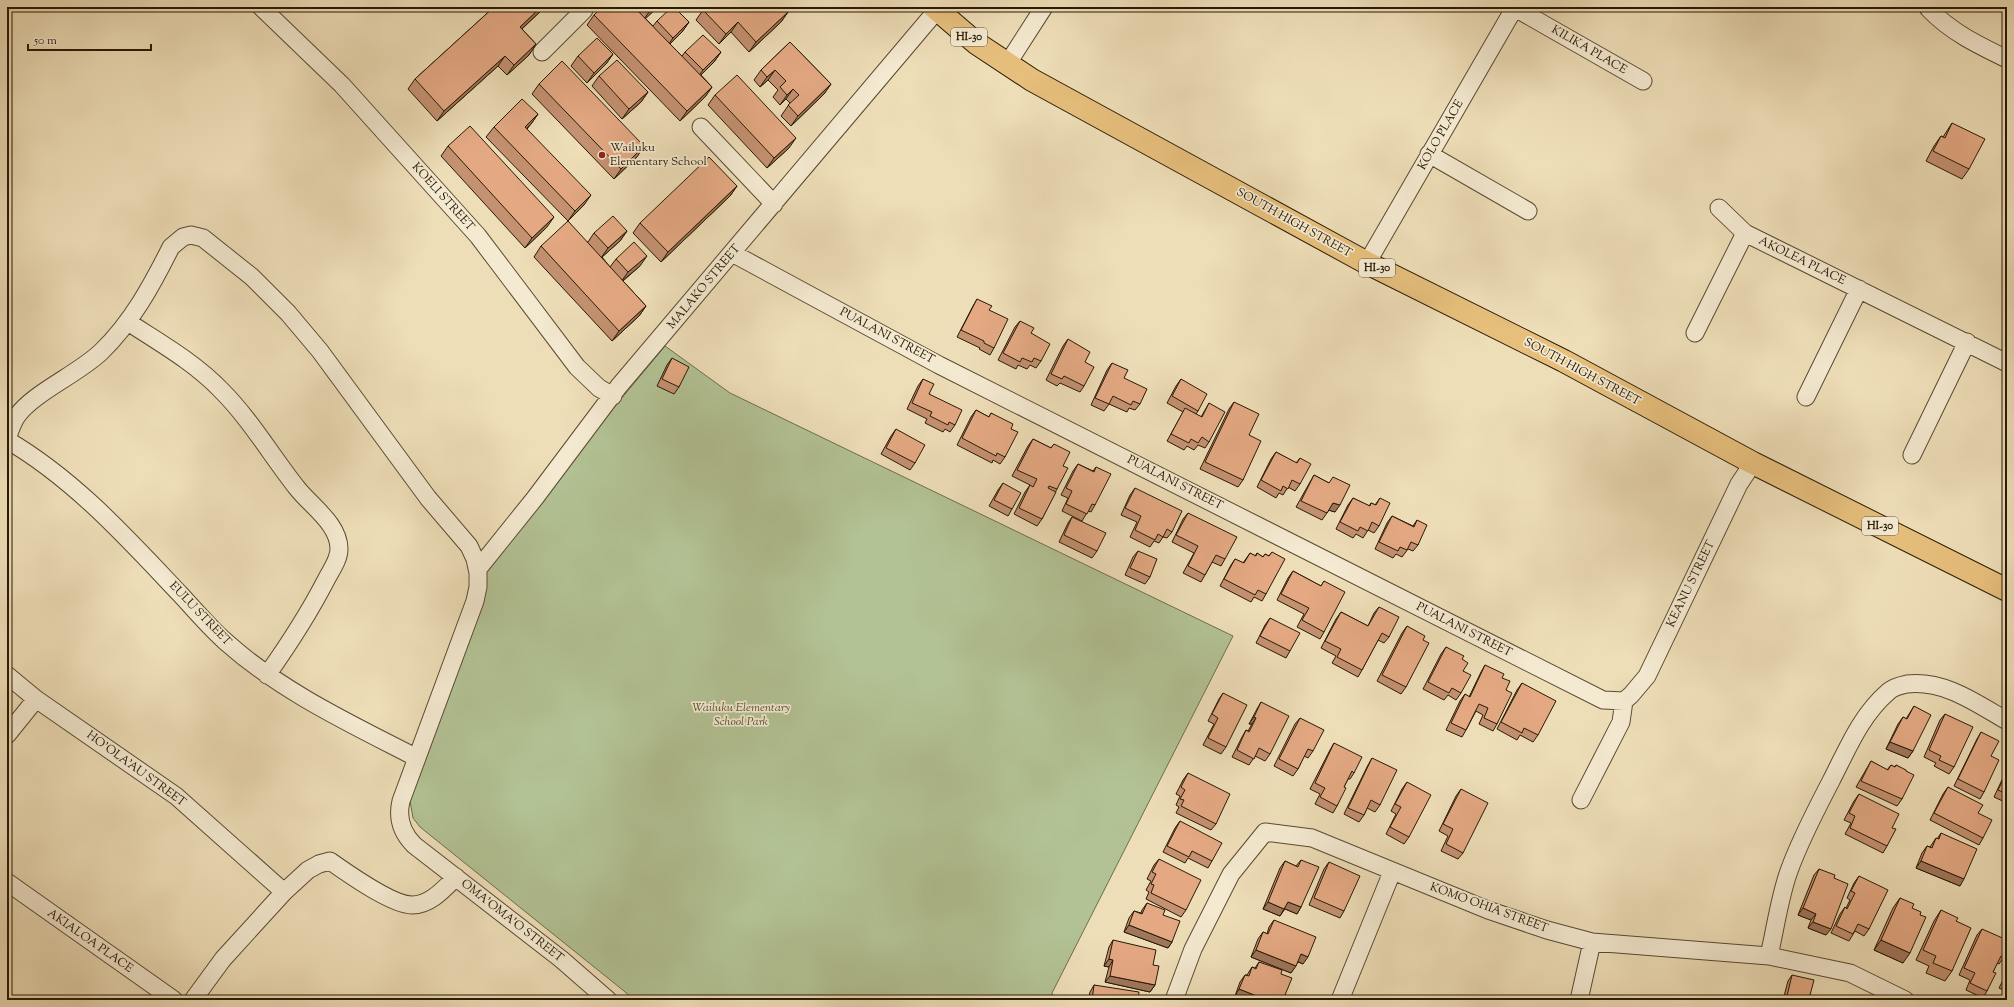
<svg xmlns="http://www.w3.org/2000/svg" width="2014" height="1007" font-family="'Sorts Mill Goudy',serif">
<rect width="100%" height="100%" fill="#eedeb8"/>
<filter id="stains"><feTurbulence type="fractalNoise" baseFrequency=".005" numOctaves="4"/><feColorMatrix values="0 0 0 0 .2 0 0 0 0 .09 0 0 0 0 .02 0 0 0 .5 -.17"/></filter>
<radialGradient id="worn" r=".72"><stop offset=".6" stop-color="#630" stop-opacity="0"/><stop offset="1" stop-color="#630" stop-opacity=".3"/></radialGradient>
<path fill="#b2c294" stroke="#6c6e4c" d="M665,346L730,393L1233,636L1052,993L1053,1000H634L624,991L420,827L413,818L409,795L484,564Z"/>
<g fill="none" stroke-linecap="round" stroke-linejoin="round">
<defs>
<path id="minor" d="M261,7L342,85L478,236L577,367L599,388L613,396
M1930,7L1929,9C1951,32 1978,45 2007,59
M1515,8L1643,81
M542,52L584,10L581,7
M1008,63L1044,7
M701,127L774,204
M1429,154L1528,211
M1719,208L1745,233L2007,363
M732,253L939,365L1603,700L1624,701
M1367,263L1515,7
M128,322C160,343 194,362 221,390C250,419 271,455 297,488C311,506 339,524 339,549C339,560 331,570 326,580C309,613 289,644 267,675
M1695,333L1745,233
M1806,397L1859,289
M7,439C10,431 12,423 17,416C33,393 78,374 101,352C132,322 152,285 171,247L183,237L191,235L203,238L252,277L288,313L320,351L428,498L469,546L475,559L478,573V587L475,601L401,801C397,818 402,833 414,845L561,959L608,1000
M7,440C74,479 127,538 180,594C195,610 210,628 226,642C282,692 351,724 417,758
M1912,455L1967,342
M478,569L535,498L619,386L937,10
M7,675L36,699
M1624,701L1631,695L1647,676L1739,484L1753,463
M7,735L36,699L176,796L284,892
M1581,800L1621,722L1624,701
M7,882L174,1000
M1769,956C1775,930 1780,895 1789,871C1800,840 1816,810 1831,781C1847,750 1861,715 1888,692C1892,688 1902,685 1907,684C1945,680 1976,703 2007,721
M193,1000L223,959L284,892L308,870L319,864L330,861C347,873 392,905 412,905C430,905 444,889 456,877
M1174,1000L1193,949L1231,874L1265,832L1312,838L1488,910L1547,930L1592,942L1769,956L1850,973L1905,1000
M1340,1000L1392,872
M1579,1000L1592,942"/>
<path id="primary" d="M934,7L976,43L1032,80L1367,263L1564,361L1753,463L2007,590"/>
</defs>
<use href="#minor" stroke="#594a31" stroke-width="19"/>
<use href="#primary" stroke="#271904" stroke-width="24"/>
<use href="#minor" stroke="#f4ead1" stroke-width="17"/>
<use href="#primary" stroke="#e7bf7c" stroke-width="22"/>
</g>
<path fill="#c49171" stroke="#271904" d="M494,7H545L522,29L536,44L529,55L507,75L498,66L437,121L408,89L415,79Z
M602,7H658L645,18L653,26L657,21L689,22L682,32L670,44L682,56L685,52H721L714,62L701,75L712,87L705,97L680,121L587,25L594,15Z
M703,10L788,12L781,22L749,52L731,32L719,44L696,20Z
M790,42L831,84L824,94L791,126L781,116L790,103L786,99L780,105L773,97L778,90L768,80L760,87L754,80L761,70Z
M613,54L606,64L587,83L571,66L578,56Z
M599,76L648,92L641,102L622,119L592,86Z
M539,84L637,157L614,179L532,94Z
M715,95L789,148L767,168L708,105Z
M538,114L531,124L527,129L584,205L568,221L486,137L494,127Z
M1952,123L1969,169L1962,179L1926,161L1934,146L1941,136L1943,137Z
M448,146L547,227L525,248L441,156Z
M737,186L730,196L661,262L633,233L640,223Z
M627,231L620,241L602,257L610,267L616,259L640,266L623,281L646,306L639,316L612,341L534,257L541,246L588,242L594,233Z
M977,299L994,348L990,355L979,349L980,348L957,337L973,306Z
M1020,321L1031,333L1041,361L1036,368L1030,365L1027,369L1018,365L1016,369L998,360L1015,327Z
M1068,339L1084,386L1080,392L1060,383L1057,386L1046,380L1063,346Z
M672,358L679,387L674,394L657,386L667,365Z
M1112,363L1124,378L1140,404L1135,410L1129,408L1127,412L1109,404L1104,411L1091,405L1107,370Z
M923,379L929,394L955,425L950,432L945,429L943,432L925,423L927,419L907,409L918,386Z
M1181,379L1198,411L1196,414L1201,417L1209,403V442L1205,448L1198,445L1194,450L1187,446L1184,450L1167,441L1183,412L1167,403L1176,386Z
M1234,402L1249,435L1243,480L1238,487L1200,469L1229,409Z
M976,410L989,417L991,413L1011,429L1005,457L1000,464L993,460L992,463L957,445L971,417Z
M896,429L915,463L910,470L881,454L891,436Z
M1033,439L1051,448L1054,444L1063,466L1057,489L1042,519L1037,526L1014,514L1025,492L1030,485L1012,476L1028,446Z
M1276,452L1296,463L1300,458V484L1295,491L1288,487L1283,495L1279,493L1276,498L1257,487L1271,459Z
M1078,464L1093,471L1096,467L1095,505L1091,512L1088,511L1082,521L1062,511L1068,498L1061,495L1073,471Z
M1314,475L1329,483L1335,512L1329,510L1322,520L1296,507L1310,482Z
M1003,483L1012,509L1008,516L989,506L998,490Z
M1135,488L1172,532L1167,538L1163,537L1159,543L1154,541L1150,547L1130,537L1137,522L1121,515L1130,495Z
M1353,498L1369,506L1371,503L1375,505L1380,498L1379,526L1374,533L1368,530L1363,538L1356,534L1353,538L1336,529L1348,505Z
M1188,513L1225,559L1221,566L1212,562L1205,575L1201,582L1183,573L1194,553L1172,542L1183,519Z
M1392,516L1413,526L1417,520L1418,545L1413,551L1408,549L1402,557L1396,554L1393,558L1375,549L1387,523Z
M1072,517L1097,551L1092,558L1059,542L1068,523Z
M1138,551L1150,577L1145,584L1125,575L1133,557Z
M1272,552L1266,594L1262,601L1254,597L1251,602L1220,586L1231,565L1235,559L1243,563L1250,553L1255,556L1257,553L1263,557L1265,554L1269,556Z
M1293,571L1321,586L1324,581V632L1320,639L1297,627L1304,614L1277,600L1288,578Z
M1379,607L1389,637L1384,643L1378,640L1362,670L1358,677L1332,663L1336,656L1321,648L1336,619L1341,612L1368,626L1374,613Z
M1270,618L1290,651L1286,658L1256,643L1265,625Z
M1407,626L1423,640L1406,687L1401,694L1377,681L1402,633Z
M1446,647L1462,659L1463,671L1461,693L1456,700L1448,695L1444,700L1423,689L1441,654Z
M1485,665L1502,678L1506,690L1497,724L1493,731L1479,724L1483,715L1476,711L1466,730L1462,737L1446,730L1460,701L1465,694L1469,697L1481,672Z
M1522,683L1538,735L1533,742L1520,735L1517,740L1497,729L1517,690Z
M1223,693L1226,747L1221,754L1203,745L1214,724L1208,721L1219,699Z
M1261,702L1270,754L1265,761L1255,756L1249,765L1232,757L1242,737L1246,730L1248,731L1252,724H1249L1257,709Z
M1914,706L1913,751L1908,758L1886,749L1898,724L1903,717L1906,719Z
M1945,714L1954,767L1949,774L1934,766L1936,763L1924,757L1940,720Z
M1300,718L1313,751L1308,758L1304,756L1298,769L1293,776L1274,766L1295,724Z
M1981,732L1991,756L1984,792L1980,799L1954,786L1977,739Z
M1334,743L1354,773L1350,779H1348L1344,787L1337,806L1333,813L1315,804L1320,794L1310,789L1330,750Z
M1372,758L1380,805L1375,812L1367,808L1364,815L1359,822L1344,814L1368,765Z
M1871,761L1887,770L1891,765L1894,767L1896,765L1906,771L1902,799L1897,806L1856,787L1867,768Z
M2007,769V808L2005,807L2007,803L1994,797Z
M1188,773L1216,824L1211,830L1176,813L1179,807L1176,805L1180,796L1176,794L1183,780Z
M1407,782L1409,837L1404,844L1386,834L1396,814L1391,811L1402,789Z
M1948,787L1978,813L1983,838L1979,845L1930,820L1943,794Z
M1461,789L1463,853L1458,859L1441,851L1448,836L1439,831L1456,796Z
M1859,794L1892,828L1887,846L1883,853L1845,834L1851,823L1844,820L1854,801Z
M1180,821L1212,861L1208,868L1188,858L1185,863L1163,852L1175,828Z
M1941,833L1960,886L1916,868L1922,853L1927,846L1930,847L1936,838L1937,839Z
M1159,859L1186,910L1181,917L1146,899L1149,892L1146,890L1151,881L1147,879L1154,865Z
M1301,860V907L1297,914L1285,909L1280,916L1263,909L1280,868L1285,861L1296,866Z
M1329,862L1344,911L1340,918L1309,905L1324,869Z
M1819,869L1834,878L1826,935L1808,928L1811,920L1798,915L1814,875Z
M1859,876L1869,929L1864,936L1855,931L1849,941L1831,933L1840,914L1845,907L1846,908L1850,900L1847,898L1854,883Z
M1900,898L1912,908L1903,963L1874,950L1893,908Z
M1147,903L1163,915L1172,942L1168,948L1124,932L1129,918L1134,911L1141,913L1142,910Z
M1941,910L1952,971L1945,981L1926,973L1929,966L1916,960L1934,921Z
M1274,920L1303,964L1298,962L1291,973L1251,957L1258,939L1263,932L1267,934L1269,927Z
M1982,929L2004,957L1999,964L1997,963L1993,972L1987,991L1983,998L1966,990L1970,980L1959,975L1977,935Z
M1113,940L1153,965L1155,985L1150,992L1105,982L1109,967L1104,966L1109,947Z
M1259,962L1281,974L1283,1000H1245L1235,996L1240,982L1245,975H1247L1252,967L1255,968Z
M2007,972V992L1999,988Z
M1792,975L1809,999L1811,1000H1783L1788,981Z
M1094,985L1138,1000H1088L1090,992Z
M2007,994V1000H2004Z"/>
<path fill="#a0765c" stroke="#271904" d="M541,7H545L513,37L520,27Z
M654,7H658L642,22L649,12Z
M788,12L781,22L749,52L756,42Z
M689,22L682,32L666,48L673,38Z
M738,22L731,32L719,44L726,34Z
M536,44L529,55L507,75L514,65Z
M721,52L714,62L696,80L703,70Z
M613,54L606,64L587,83L594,73Z
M505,56L498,66L437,121L444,111Z
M775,70L768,80L760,87L767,77Z
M831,84L824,94L791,126L798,116Z
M712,87L705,97L680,121L687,111Z
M793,89L786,99L780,105L787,95Z
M648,92L641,102L622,119L629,109Z
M538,114L531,124L518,137L525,127Z
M796,138L789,148L767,168L774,158Z
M644,146L637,157L614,179L621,169Z
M737,186L730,196L661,262L668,252Z
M591,195L584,205L568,221L575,211Z
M554,217L547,227L525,248L532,238Z
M627,231L620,241L601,258L608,248Z
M647,256L640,266L621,282L628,272Z
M646,306L639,316L612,341L619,331Z
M1333,503L1340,505L1335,512L1328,510Z
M1254,717L1256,718L1252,724H1249Z
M1890,742L1913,751L1908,758L1886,749Z
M1921,861L1964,879L1960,886L1916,868Z
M1268,902L1284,909L1280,916L1263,909Z
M1288,902L1301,907L1297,914L1283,908Z
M1803,908L1816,914L1811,920L1798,915Z
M1813,922L1831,929L1826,935L1808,928Z
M1129,925L1172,942L1168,948L1124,932Z
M1881,940L1910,953L1903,963L1874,950Z
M1256,950L1296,966L1291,973L1251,957Z
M1301,954L1308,957L1303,964L1297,961Z
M1109,959L1113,960L1109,967L1104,966Z
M1110,976L1155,985L1150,992L1105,982Z
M1239,989L1267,1000H1245L1235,996Z"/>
<path fill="#e4a983" stroke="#271904" d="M494,7H541L520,27L536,44L514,65L505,56L444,111L415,79Z
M602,7H634L712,87L687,111L594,15Z
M644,7H654L649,12Z
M672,7H674L689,22L673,38L657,21Z
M706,7H783L788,12L756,42L738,22L726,34L703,10Z
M703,35L721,52L703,70L685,52Z
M597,38L613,54L594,73L578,56Z
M790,42L831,84L798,116L788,105L799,95L793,89L787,95L780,87L786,81L775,70L767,77L761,70Z
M617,60L648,92L629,109L599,76Z
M562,61L644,146L621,169L539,84Z
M737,75L796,138L774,158L715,95Z
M522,99L538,114L525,127L591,195L575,211L494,127Z
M1952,123L1985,139L1969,169L1933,151L1941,136L1945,138Z
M470,126L554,217L532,238L448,146Z
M709,157L737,186L668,252L640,223Z
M613,216L627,231L608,248L594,233Z
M568,221L646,306L619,331L541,246Z
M634,242L647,256L628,272L616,259Z
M977,299L992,306L989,310L1008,319L994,348L984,343V341L961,330Z
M1020,321L1034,328L1031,333L1050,344L1041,361L1034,358L1032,362L1022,358L1020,362L1003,353Z
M1068,339L1090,352L1085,362L1094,367L1084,386L1064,376L1062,379L1051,374Z
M672,358L689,367L679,387L662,379Z
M1112,363L1128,370L1124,378L1147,389L1140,404L1133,401L1131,405L1113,396L1109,404L1095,398Z
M923,379L934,384L929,394L962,410L955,425L949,422L948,425L930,416L932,412L912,403Z
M1181,379L1207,394L1198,411L1172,396Z
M1234,402L1259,414L1249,435L1261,441L1243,480L1205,462Z
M1209,403L1225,412L1209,442L1202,437L1198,443L1191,439L1189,443L1171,434L1185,408L1202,417Z
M976,410L989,417L991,413L1013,424L1011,429L1018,432L1005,457L997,453L996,456L962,438Z
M896,429L925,445L915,463L886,448Z
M1033,439L1051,448L1054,444L1070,452L1063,466L1068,468L1057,489L1049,486L1048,488L1056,492L1042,519L1019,508L1030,485L1033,487L1037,479L1017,470Z
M1276,452L1297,463L1300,458L1311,464L1300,484L1292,480L1288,489L1283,486L1281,491L1261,480Z
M1078,464L1094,472L1096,467L1111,474L1095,505L1092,504L1087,514L1066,504L1072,491L1066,488Z
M1314,475L1329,483L1333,477L1350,485L1340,505L1333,503L1327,513L1301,501Z
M1003,483L1021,493L1012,509L994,500Z
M1135,488L1182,511L1172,532L1167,529L1163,537L1158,534L1155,540L1135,530L1141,516L1125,508Z
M1353,498L1370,506L1371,503L1376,505L1380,498L1390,503L1379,526L1372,522L1368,531L1360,527L1358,531L1340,522Z
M1188,513L1237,537L1225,559L1216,555L1205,575L1188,566L1198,546L1176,535Z
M1392,516L1414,527L1417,520L1427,525L1418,545L1411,542L1407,550L1400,547L1398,551L1379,542Z
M1072,517L1106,533L1097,551L1064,535Z
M1138,551L1157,559L1150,577L1130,568Z
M1272,552L1285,559L1266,594L1258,590L1255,595L1224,579L1235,559L1244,563L1250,553L1256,556L1257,553L1263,557L1265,554L1269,556Z
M1293,571L1321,586L1324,581L1345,592L1324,632L1302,620L1309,608L1281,594Z
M1379,607L1399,617L1389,637L1382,633L1362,670L1337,657L1341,649L1325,641L1341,612L1368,626Z
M1270,618L1300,633L1290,651L1260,636Z
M1407,626L1425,636L1423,640L1429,643L1406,687L1382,675Z
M1446,647L1464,656L1462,659L1468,663L1463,671L1471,675L1461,693L1452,688L1449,693L1428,682Z
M1485,665L1504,674L1502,678L1510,681L1506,690L1512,693L1497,724L1484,718L1488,708L1479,704L1466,730L1451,723L1465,694L1470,697Z
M1522,683L1556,701L1538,735L1524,728L1522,733L1501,722Z
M1223,693L1247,705L1226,747L1208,738L1218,718L1212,714Z
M1261,702L1289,716L1270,754L1259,748L1254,759L1237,750L1246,730L1249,732L1256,718L1254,717Z
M1914,706L1931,715L1913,751L1890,742L1903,717L1907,719Z
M1945,714L1973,727L1954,767L1939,760L1941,756L1929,750Z
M1300,718L1324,730L1313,751L1308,749L1298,769L1279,759Z
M1981,732L1999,741L1991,756L1999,760L1984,792L1958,779Z
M1334,743L1362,757L1354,773L1352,771L1344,787L1346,788L1337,806L1320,797L1325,788L1315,783Z
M1372,758L1397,770L1380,805L1371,800L1364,815L1348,808Z
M1871,761L1888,770L1891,765L1895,767L1896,765L1906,770V771L1914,775L1902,799L1861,781Z
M2007,772V794L1998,790Z
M1188,773L1230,794L1216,824L1181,806L1184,800L1180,799L1185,790L1181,787Z
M1407,782L1431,795L1409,837L1390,827L1401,807L1395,804Z
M1948,787L1983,805L1978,813L1992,820L1983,838L1934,813Z
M1461,789L1488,803L1463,853L1446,844L1453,829L1443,824Z
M1859,794L1899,814L1892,828L1896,829L1887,846L1850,828L1855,816L1849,813Z
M1180,821L1222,843L1212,861L1192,851L1189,857L1167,846Z
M1941,833L1977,849L1964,879L1921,861L1927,846L1932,848L1936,838L1939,839Z
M1159,859L1201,880L1186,910L1151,893L1154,885L1151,884L1156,874L1152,872Z
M1301,860L1319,867L1301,907L1288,902L1284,909L1268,902L1285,861L1298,867Z
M1329,862L1360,876L1344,911L1314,898Z
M1819,869L1835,875L1834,878L1848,884L1831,929L1813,922L1816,914L1803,908Z
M1859,876L1888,890L1869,929L1858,924L1853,934L1836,926L1845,907L1847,909L1855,893L1851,891Z
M1900,898L1914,904L1912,908L1921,912L1920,915L1926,917L1910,953L1881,940Z
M1147,903L1165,910L1163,915L1180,921L1172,942L1129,925L1134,911L1142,914Z
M1941,910L1958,918L1956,921L1971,928L1952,971L1933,963L1936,956L1923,950Z
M1274,920L1316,937L1308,957L1301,954L1296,966L1256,950L1263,932L1268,934Z
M1982,929L2007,940V951L2004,957L2001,956L1993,972L1996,973L1987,991L1970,983L1975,973L1964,968Z
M1113,940L1156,950L1153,965L1159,966L1155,985L1110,976L1113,960L1109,959Z
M1259,962L1282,970L1281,974L1292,978L1283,1000H1267L1239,989L1245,975L1249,976L1252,967L1256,969Z
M1792,975L1814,980L1809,999L1811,1000H1786Z
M2007,975V983L2004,981Z
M1094,985L1139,992L1138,1000H1092Z
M1850,997L1857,1000H1849Z"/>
<circle fill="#8f2418" stroke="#f4ead1" stroke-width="1.5" cx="602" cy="155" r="4"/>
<g text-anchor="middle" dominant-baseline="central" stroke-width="3.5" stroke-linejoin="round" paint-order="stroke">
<g fill="#f4ead1" stroke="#645842" stroke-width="1">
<rect x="951" y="28" width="36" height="18" rx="3"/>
<rect x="1359" y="259" width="36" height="18" rx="3"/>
<rect x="1862" y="517" width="36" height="18" rx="3"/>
</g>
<g font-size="11" font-weight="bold" fill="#271904">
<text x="969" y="37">HI-30</text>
<text x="1377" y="268">HI-30</text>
<text x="1880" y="526">HI-30</text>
</g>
<g font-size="12" fill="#271904" stroke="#f4ead1">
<text transform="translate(1589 50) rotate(30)">KILIKA PLACE</text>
<text transform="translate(1441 135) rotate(-60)">KOLO PLACE</text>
<text transform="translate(443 197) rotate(48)">KOELI STREET</text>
<text transform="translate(1294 223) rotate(29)">SOUTH HIGH STREET</text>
<text transform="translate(1802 261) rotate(26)">AKOLEA PLACE</text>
<text transform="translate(704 287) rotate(-50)">MALAKO STREET</text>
<text transform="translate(887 336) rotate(28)">PUALANI STREET</text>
<text transform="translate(1582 372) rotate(28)">SOUTH HIGH STREET</text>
<text transform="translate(1175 483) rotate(27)">PUALANI STREET</text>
<text transform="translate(1691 584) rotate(-64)">KEANU STREET</text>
<text transform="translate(200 614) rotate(46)">EULU STREET</text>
<text transform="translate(1464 630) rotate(27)">PUALANI STREET</text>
<text transform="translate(136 769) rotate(36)">HO'OLA'AU STREET</text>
<text transform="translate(1489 908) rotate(20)">KOMO OHIA STREET</text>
<text transform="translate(512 921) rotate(38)">OMA'OMA'O STREET</text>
<text transform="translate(90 941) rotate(35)">AKIALOA PLACE</text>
</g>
<g font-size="12" fill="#271904" stroke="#f4ead1" text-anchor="start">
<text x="610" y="148">Wailuku<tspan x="610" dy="14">Elementary School</tspan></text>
</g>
<g font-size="12" font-style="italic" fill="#514c2f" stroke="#f4ead1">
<text x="741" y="708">Wailuku Elementary<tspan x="741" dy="14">School Park</tspan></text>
</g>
</g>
<rect width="2014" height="1007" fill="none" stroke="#eedeb8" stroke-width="24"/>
<rect x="8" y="8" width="1998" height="991" fill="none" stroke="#271904" stroke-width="2"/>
<rect x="12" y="12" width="1990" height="983" fill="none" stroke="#271904"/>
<path d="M28 44v6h123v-6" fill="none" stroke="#271904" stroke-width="2"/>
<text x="34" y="44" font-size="12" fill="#271904" stroke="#f4ead1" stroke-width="3" paint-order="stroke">50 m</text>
<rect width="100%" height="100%" filter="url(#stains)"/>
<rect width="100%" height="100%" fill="url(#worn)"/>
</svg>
